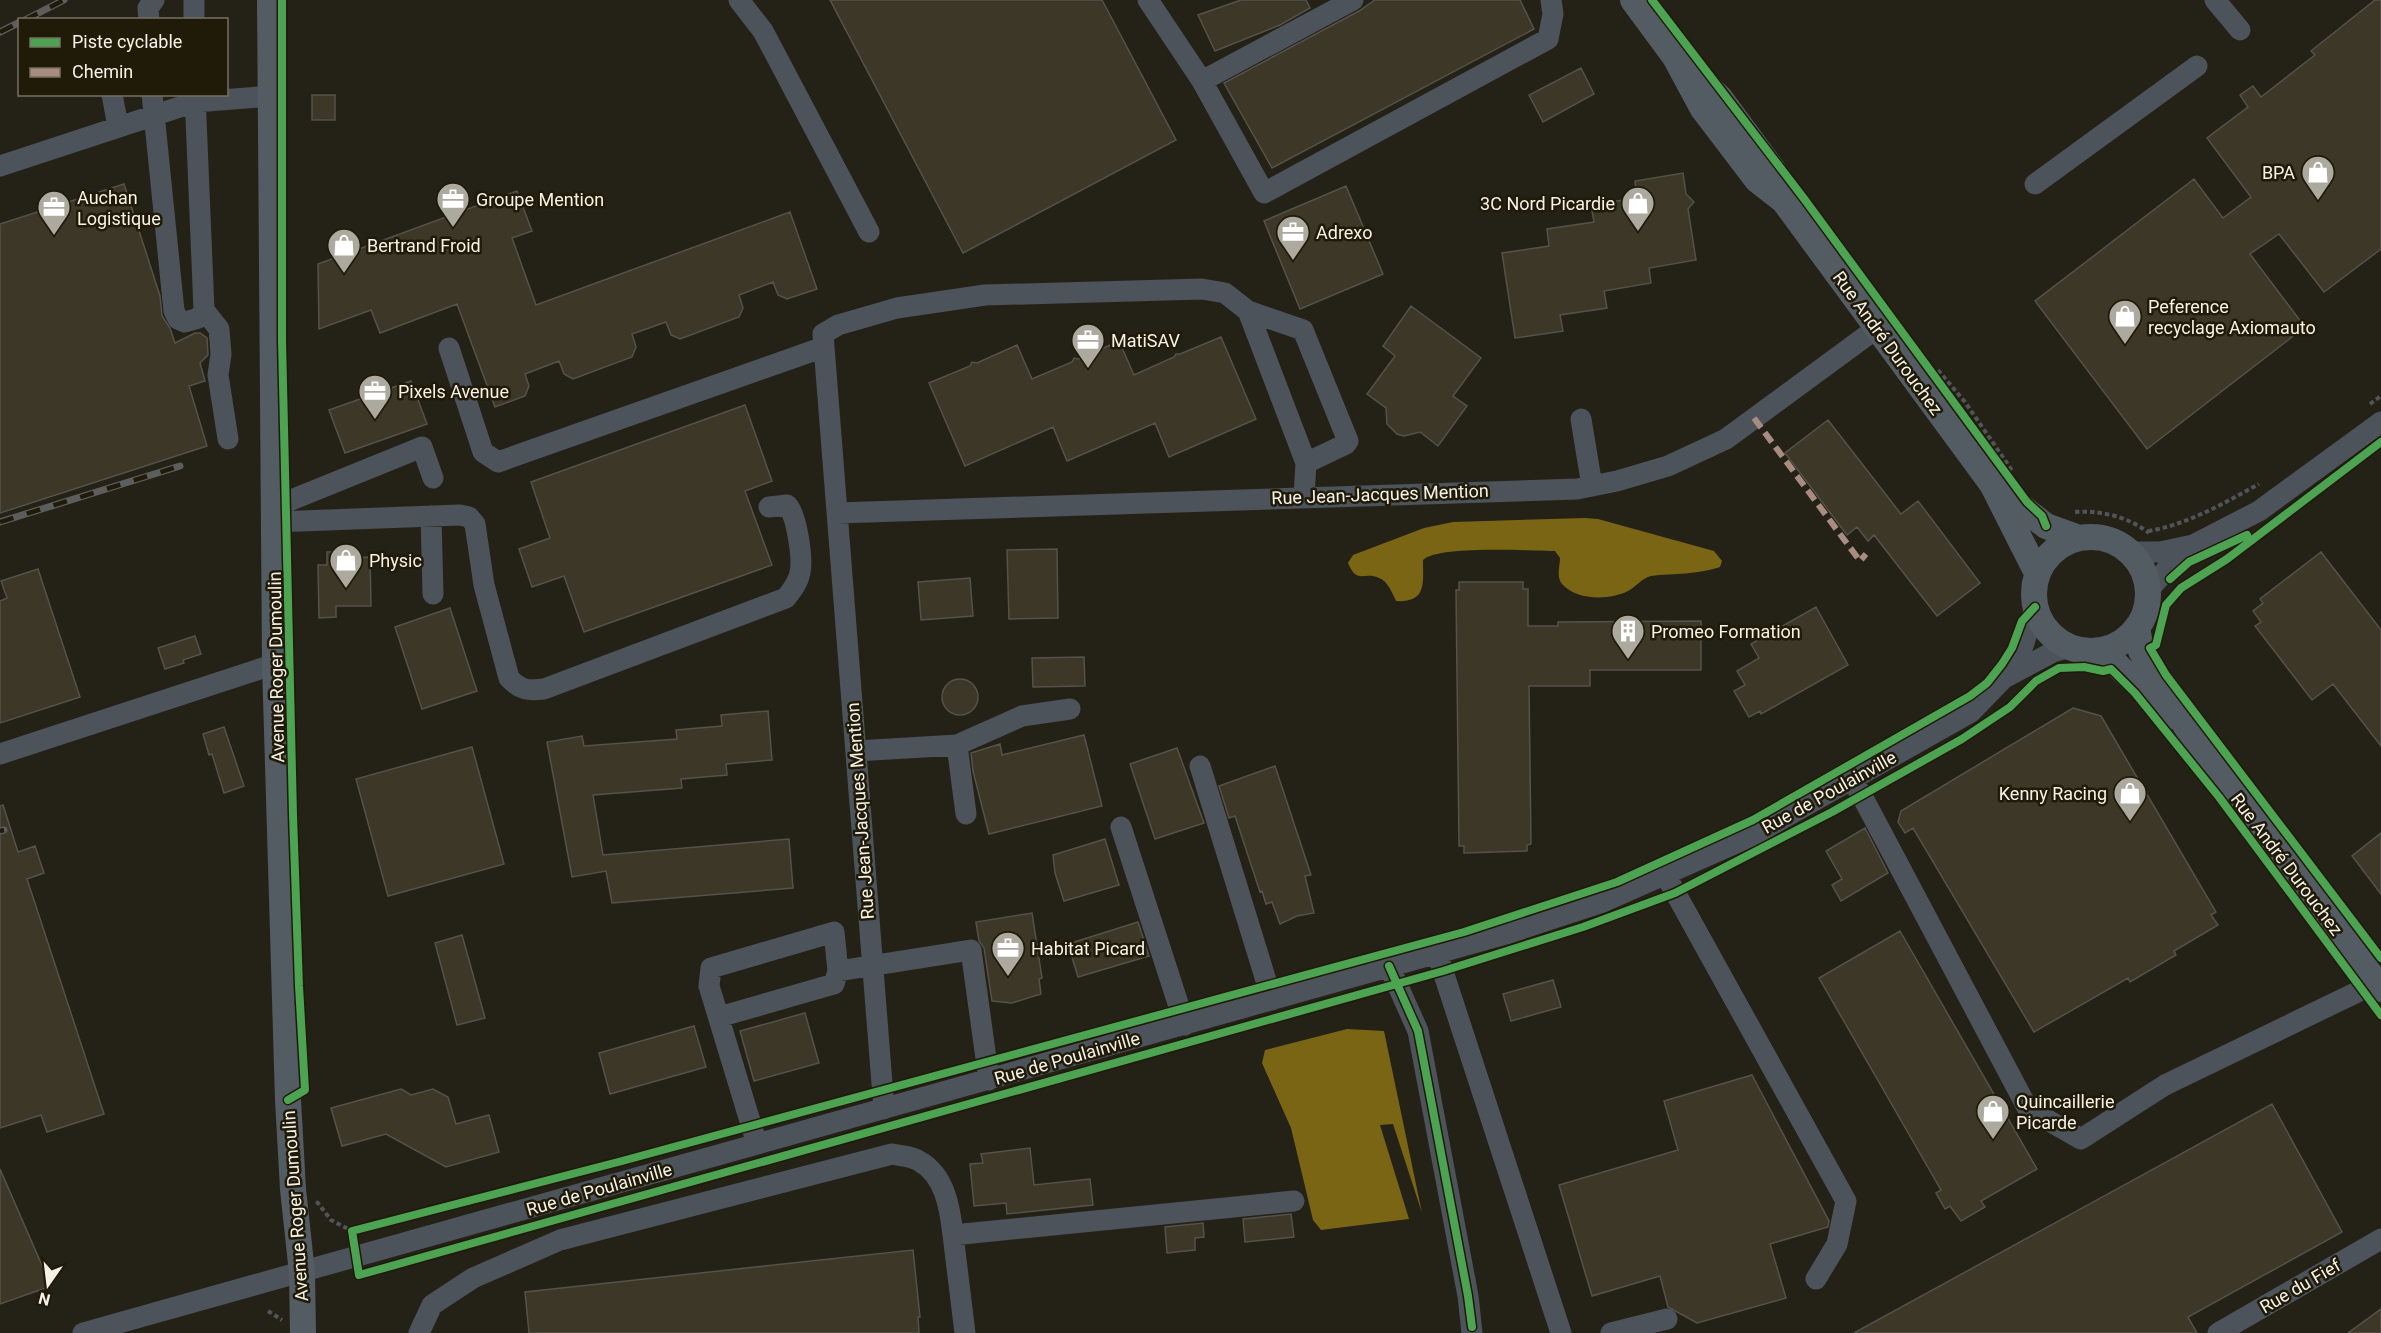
<svg xmlns="http://www.w3.org/2000/svg" width="2381" height="1333" font-family="Roboto,sans-serif">
<rect width="100%" height="100%" fill="#242117"/>
<path fill="#7a6515" d="M1585,518L1598,519L1714,551L1722,561L1720,567C1697,575 1674,573 1651,576C1642,578 1636,587 1628,591C1610,600 1577,601 1562,584C1556,577 1560,566 1560,558L1555,551C1530,551 1439,545 1423,560C1423,583 1427,603 1396,601C1392,593 1388,581 1379,578C1364,571 1357,585 1348,563L1353,555L1424,528L1453,522Z
M1347,1029L1384,1031L1422,1213L1393,1124L1380,1125L1409,1219L1321,1230L1313,1220L1291,1128L1262,1063L1265,1050Z"/>
<path fill="#3c3726" stroke="#54524a" stroke-width="1.5" d="M830,0H1102L1176,140L963,253Z
M1241,0H1306L1310,8L1280,25L1215,51L1198,15Z
M1375,0H1520L1534,29L1272,168L1224,83L1359,11Z
M2375,0H2381V249L2324,292L2279,234L2250,254L2305,327L2147,449L2035,301L2194,179L2223,218L2251,197L2207,138L2248,107L2240,95L2253,86L2261,97L2315,55L2311,51Z
M1581,68L1594,94L1543,122L1529,95Z
M312,95H335V120H312Z
M1683,173L1686,194L1694,202L1688,209L1696,260L1649,268L1651,283L1604,291L1607,308L1560,315L1563,331L1515,338L1502,253L1549,246L1547,229L1594,222L1591,205L1637,198L1635,181Z
M124,184L160,296L162,316L170,328L175,343L195,333H200L207,338L208,355L200,363L205,381L189,386L207,446L0,513V224Z
M1346,186L1383,274L1300,309L1264,221Z
M517,191L532,231L512,238L536,305L790,212L817,289L787,299L778,295L773,282L739,295L743,308L739,317L680,339L671,335L666,322L632,334L636,347L632,357L573,379L564,374L559,361L525,374L529,386L525,396L495,407L457,304L380,333L371,310L319,329L318,264Z
M1411,306L1481,358L1453,396L1467,406L1438,446L1420,432L1404,436L1397,434L1387,424L1386,408L1367,394L1395,356L1383,346Z
M1221,337L1256,419L1169,457L1155,423L1067,461L1053,427L965,466L929,383L970,366L972,362L977,363L1017,345L1032,379L1072,362L1074,358L1079,359L1119,341L1134,375L1174,357L1176,354H1180Z
M411,381L427,424L345,453L329,410Z
M745,405L772,481L745,491L772,565L584,632L564,576L532,587L519,549L550,538L531,482Z
M1828,420L1901,514L1918,501L1980,583L1937,616L1874,535L1868,541L1857,527L1847,535L1785,453Z
M1057,549L1058,618L1009,619L1007,550Z
M327,552H353V558L370,557L371,606H336V617L319,618L318,565H327Z
M2321,552L2381,630V746L2333,684L2312,700L2255,626L2261,622L2253,611L2263,603L2260,599Z
M38,569L80,697L0,723V601L7,598L1,581Z
M970,578L973,616L921,620L918,582Z
M1459,582H1523V589H1528V626H1558V622L1701,621V670H1590V686H1529L1531,844L1527,845V851L1464,853V846H1459L1456,590H1459Z
M1816,607L1848,665L1761,714L1760,711L1749,717L1734,691L1745,685L1737,671L1759,658L1751,644Z
M450,608L477,691L422,709L395,627Z
M195,636L201,654L183,660L184,663L165,669L158,648Z
M1084,657L1085,686L1033,687L1032,658Z
M942 697a18 18 0 1 1 36 0a18 18 0 1 1-36 0Z
M2073,708L2101,716L2216,912L2211,915L2218,925L2174,951L2176,955L2130,982L2128,978L2034,1032L1913,828L1905,833L1898,822L1901,811Z
M768,711L772,760L726,764L727,775L681,779L682,788L593,795L603,855L789,839L793,888L612,903L606,871L572,877L547,742L582,736L584,746L677,739L676,730L722,726L721,715Z
M224,727L244,786L224,793L212,754L209,755L203,734Z
M1084,735L1102,806L989,834L973,771L971,753L1000,744L1002,755Z
M472,747L504,864L388,896L356,779Z
M1177,748L1204,823L1155,839L1130,764Z
M1275,766L1311,875L1305,876L1314,913L1297,916L1280,924L1272,902L1266,904L1262,891L1260,892L1235,816L1229,818L1219,786Z
M3,805L18,852L35,846L44,873L27,879L104,1114L47,1132L41,1115L0,1128V806Z
M1865,828L1888,873L1841,901L1832,885L1842,879L1826,851Z
M2381,833V894L2352,856Z
M1105,839L1119,885L1064,901L1055,873L1053,855Z
M1032,913L1042,978L1039,979L1041,994L1012,1003L992,1001L984,948L979,941L976,922Z
M1138,922L1149,956L1078,977L1068,944Z
M1900,931L2037,1169L1981,1201L1985,1207L1961,1221L1950,1206L1945,1209L1936,1193L1941,1190L1819,978Z
M462,935L485,1018L457,1025L435,943Z
M1553,980L1561,1007L1511,1021L1503,994Z
M805,1013L819,1063L754,1081L740,1031Z
M694,1026L706,1067L610,1094L599,1053Z
M1752,1075L1829,1221L1828,1227L1770,1244L1786,1298L1697,1323L1668,1307L1660,1276L1592,1296L1559,1185L1678,1150L1664,1101Z
M401,1089L411,1095L433,1089L448,1097L456,1124L489,1115L499,1152L446,1167L386,1134L342,1146L331,1108Z
M2272,1104L2342,1232L2188,1317L2197,1333H1854Z
M1030,1148L1034,1185L1090,1179L1093,1205L1007,1214L1006,1203L974,1206L970,1164L983,1163L981,1154Z
M0,1169L51,1286L0,1304Z
M1291,1214L1294,1237L1245,1242L1243,1219Z
M1203,1223L1204,1237L1195,1238V1250L1167,1253L1165,1227Z
M913,1250L920,1317H918L919,1333H529L525,1292Z
M2381,1309V1333H2348Z"/>
<g fill="none" stroke-linecap="round" stroke-linejoin="round">
<path stroke="#515557" stroke-width="4" stroke-dasharray="4.5 3" stroke-linecap="butt" d="M1938,370L1965,402L2013,472
M2370,404L2381,396
M2075,512C2100,510 2129,517 2149,533
M2148,531C2187,525 2224,503 2259,484
M2159,627L2166,605L2181,588L2227,559L2253,538
M316,1202L318,1203L331,1220L352,1231
M268,1311L282,1320"/>
<path stroke="#4c535a" stroke-width="21" d="M194,0V20
M739,0L763,31L869,232
M1148,0L1202,81
M1353,0L1202,81L1264,193L1548,39L1553,14L1551,0
M2215,0L2240,30
M149,20L148,8L154,0
M112,94L118,127
M152,94L174,311L178,319L185,322L199,318L204,310L195,94
M0,166L195,102L258,97L271,99
M2035,184L2197,66
M204,310L219,329L221,354L218,375L228,439
M1248,311L1306,463L1304,496
M449,348L483,452L498,462L824,347
M1581,419L1592,486
M274,507L422,447L433,478
M837,513L1577,489L1617,481L1668,466L1726,439L1877,328
M431,516L433,594
M274,522L460,515L469,517L475,524L484,585L509,678C520,690 528,691 544,689L786,598C792,590 798,583 800,573C803,559 797,515 787,505L769,507
M2130,552H2160L2193,545L2259,511L2381,422
M2148,591L2166,570L2191,547
M2006,677L2053,652L2071,647
M957,745L966,814
M856,751L957,745L1022,716L1070,709
M0,754L275,664
M1200,766L1272,1000
M1851,779L1862,796L2028,1109L2081,1139L2165,1085L2376,983
M1121,827L1185,1025
M1665,874L1846,1201L1837,1244L1816,1279
M1437,953L1561,1333
M1389,966L1418,1031L1468,1296L1472,1333
M838,971L971,950L989,1080
M719,1017L834,984L838,971L834,932L711,968L709,986L757,1144
M884,1109L823,334L838,325L897,308L985,295L1202,289L1225,293L1248,311L1303,330L1348,441L1346,444L1306,463
M953,1235L965,1333
M83,1333L1506,934L1603,902L1750,837L1971,712L2005,677L2023,646L2035,607
M419,1333L432,1305L473,1278L560,1240L892,1154C900,1156 912,1156 919,1161C945,1175 950,1208 953,1235L1294,1201
M1611,1333L1667,1319
M2218,1333L2381,1239"/>
<path stroke="#535b63" stroke-width="26" d="M270,0L275,664L288,1100L293,1189L302,1273L303,1333
M1633,0L1675,57L1703,109L1757,180L1784,201L1992,484L2037,573
M1689,69L1720,98L1773,170L1784,200
M2001,491L2046,526L2079,538
M2034 594a57 57 0 1 1 114 0a57 57 0 1 1-114 0Z
M2137,627L2141,651L2193,738L2381,989
M2096,651L2117,665L2170,716"/>
<defs>
<path id="rail" d="M25,20L64,0
M0,32L20,22
M0,522L180,466
M0,831L4,830"/>
</defs>
<use href="#rail" stroke="#5c5e5e" stroke-width="7"/>
<use href="#rail" stroke="#201a08" stroke-width="4.5" stroke-dasharray="14" stroke-linecap="butt"/>
<path stroke="#a88b81" stroke-width="6" stroke-dasharray="12 6" stroke-linecap="butt" d="M1754,418L1860,561L1866,554"/>
<defs>
<path id="cycleway" d="M282,0V341L293,815L299,986L305,1090L288,1100
M1652,0L1805,200L2027,502L2042,516L2046,526
M2381,442L2227,559L2181,588L2166,605L2156,645L2150,648L2166,675L2381,958
M2170,579L2189,562L2247,535
M2035,607L2022,621L2012,648L2002,664L1987,683L1970,696L1753,820L1617,882L1464,932L622,1161L352,1231L359,1275L1443,971L1583,927L1675,893L1832,812L1962,739L2010,707L2036,681L2059,668L2084,667L2103,671L2111,669L2135,693L2219,797L2381,1015
M1389,966L1418,1031L1468,1296L1472,1327"/>
</defs>
<use href="#cycleway" stroke="#201a08" stroke-width="11"/>
<use href="#cycleway" stroke="#4ca352" stroke-width="8"/>
</g>
<defs>
<symbol id="shop-pin" viewBox="-11 -11 22 30"><path d="M0 17L-7.5 6A9.5 9.5 0 1 1 7.5 6Z" fill="#aca99e" stroke="#201a08"/><path d="M-5-2.5h2.3a2.7 3.5 0 0 1 5.4 0H5L5.5 6h-11ZM-1.5-2.5h3a1.5 2.3 0 0 0-3 0Z" fill="#fff"/></symbol>
<symbol id="office-pin" viewBox="-11 -11 22 30"><path d="M0 17L-7.5 6A9.5 9.5 0 1 1 7.5 6Z" fill="#aca99e" stroke="#201a08"/><path d="M-6-3h4V-5.5h4V-3h4V5H-6ZM-1-4.5V-3h2v-1.5ZM-6 0V1H6V0Z" fill="#fff"/></symbol>
<symbol id="building-pin" viewBox="-11 -11 22 30"><path d="M0 17L-7.5 6A9.5 9.5 0 1 1 7.5 6Z" fill="#aca99e" stroke="#201a08"/><path d="M-4-6H4V6H1V3H-1V6H-4ZM-2.5-4.3h1.7v1.8h-1.7ZM.8-4.3h1.7v1.8H.8ZM-2.5-1h1.7V.8h-1.7ZM.8-1h1.7V.8H.8Z" fill="#fff"/></symbol>
</defs>
<g fill-rule="evenodd">
<use href="#shop-pin" x="2299" y="153" width="38" height="52"/>
<use href="#office-pin" x="434" y="180" width="38" height="52"/>
<use href="#shop-pin" x="1619" y="184" width="38" height="52"/>
<use href="#office-pin" x="35" y="188" width="38" height="52"/>
<use href="#office-pin" x="1274" y="213" width="38" height="52"/>
<use href="#shop-pin" x="325" y="226" width="38" height="52"/>
<use href="#shop-pin" x="2106" y="297" width="38" height="52"/>
<use href="#office-pin" x="1069" y="321" width="38" height="52"/>
<use href="#office-pin" x="356" y="372" width="38" height="52"/>
<use href="#shop-pin" x="327" y="541" width="38" height="52"/>
<use href="#building-pin" x="1609" y="612" width="38" height="52"/>
<use href="#shop-pin" x="2111" y="774" width="38" height="52"/>
<use href="#office-pin" x="989" y="929" width="38" height="52"/>
<use href="#shop-pin" x="1974" y="1092" width="38" height="52"/>
</g>
<g text-anchor="middle" dominant-baseline="central" stroke-width="5" stroke-linejoin="round" paint-order="stroke">
<g font-size="18" fill="#f6f2e7" stroke="#201a08" text-anchor="start">
<text x="2295" y="172" text-anchor="end">BPA</text>
<text x="77" y="197">Auchan<tspan x="77" dy="21">Logistique</tspan></text>
<text x="476" y="199">Groupe Mention</text>
<text x="1615" y="203" text-anchor="end">3C Nord Picardie</text>
<text x="1316" y="232">Adrexo</text>
<text x="367" y="245">Bertrand Froid</text>
<text x="2148" y="306">Peference<tspan x="2148" dy="21">recyclage Axiomauto</tspan></text>
<text x="1111" y="340">MatiSAV</text>
<text x="398" y="391">Pixels Avenue</text>
<text x="369" y="560">Physic</text>
<text x="1651" y="631">Promeo Formation</text>
<text x="2107" y="793" text-anchor="end">Kenny Racing</text>
<text x="1031" y="948">Habitat Picard</text>
<text x="2016" y="1101">Quincaillerie<tspan x="2016" dy="21">Picarde</tspan></text>
</g>
<g font-size="18" fill="#f6f2e7" stroke="#201a08">
<text transform="translate(1888 343) rotate(54)">Rue André Durouchez</text>
<text transform="translate(1380 494) rotate(-2)">Rue Jean-Jacques Mention</text>
<text transform="translate(276 667) rotate(-91)">Avenue Roger Dumoulin</text>
<text transform="translate(1829 792) rotate(-29)">Rue de Poulainville</text>
<text transform="translate(860 811) rotate(-94)">Rue Jean-Jacques Mention</text>
<text transform="translate(2287 864) rotate(53)">Rue André Durouchez</text>
<text transform="translate(1067 1058) rotate(-16)">Rue de Poulainville</text>
<text transform="translate(599 1189) rotate(-16)">Rue de Poulainville</text>
<text transform="translate(295 1206) rotate(-94)">Avenue Roger Dumoulin</text>
<text transform="translate(2300 1286) rotate(-30)">Rue du Fief</text>
</g>
</g>
<rect x="18" y="18" width="210" height="78" fill="#201a08" stroke="#767061" stroke-width="1.5"/>
<rect x="30" y="38" width="30" height="9" fill="#4ca352" stroke="#767061" stroke-width="1.5"/>
<text x="72" y="48" font-size="18" fill="#f6f2e7">Piste cyclable</text>
<rect x="30" y="68" width="30" height="9" fill="#a88b81" stroke="#767061" stroke-width="1.5"/>
<text x="72" y="78" font-size="18" fill="#f6f2e7">Chemin</text>
<g transform="translate(48 1285) rotate(194)" stroke="#201a08" stroke-width="4.5" paint-order="stroke">
<path d="M0-4.5L10 22L0 15L-10 22Z" fill="#f6f2e7"/>
<text y="-9" font-size="16" font-weight="bold" text-anchor="middle" fill="#f6f2e7">N</text>
</g>
</svg>
